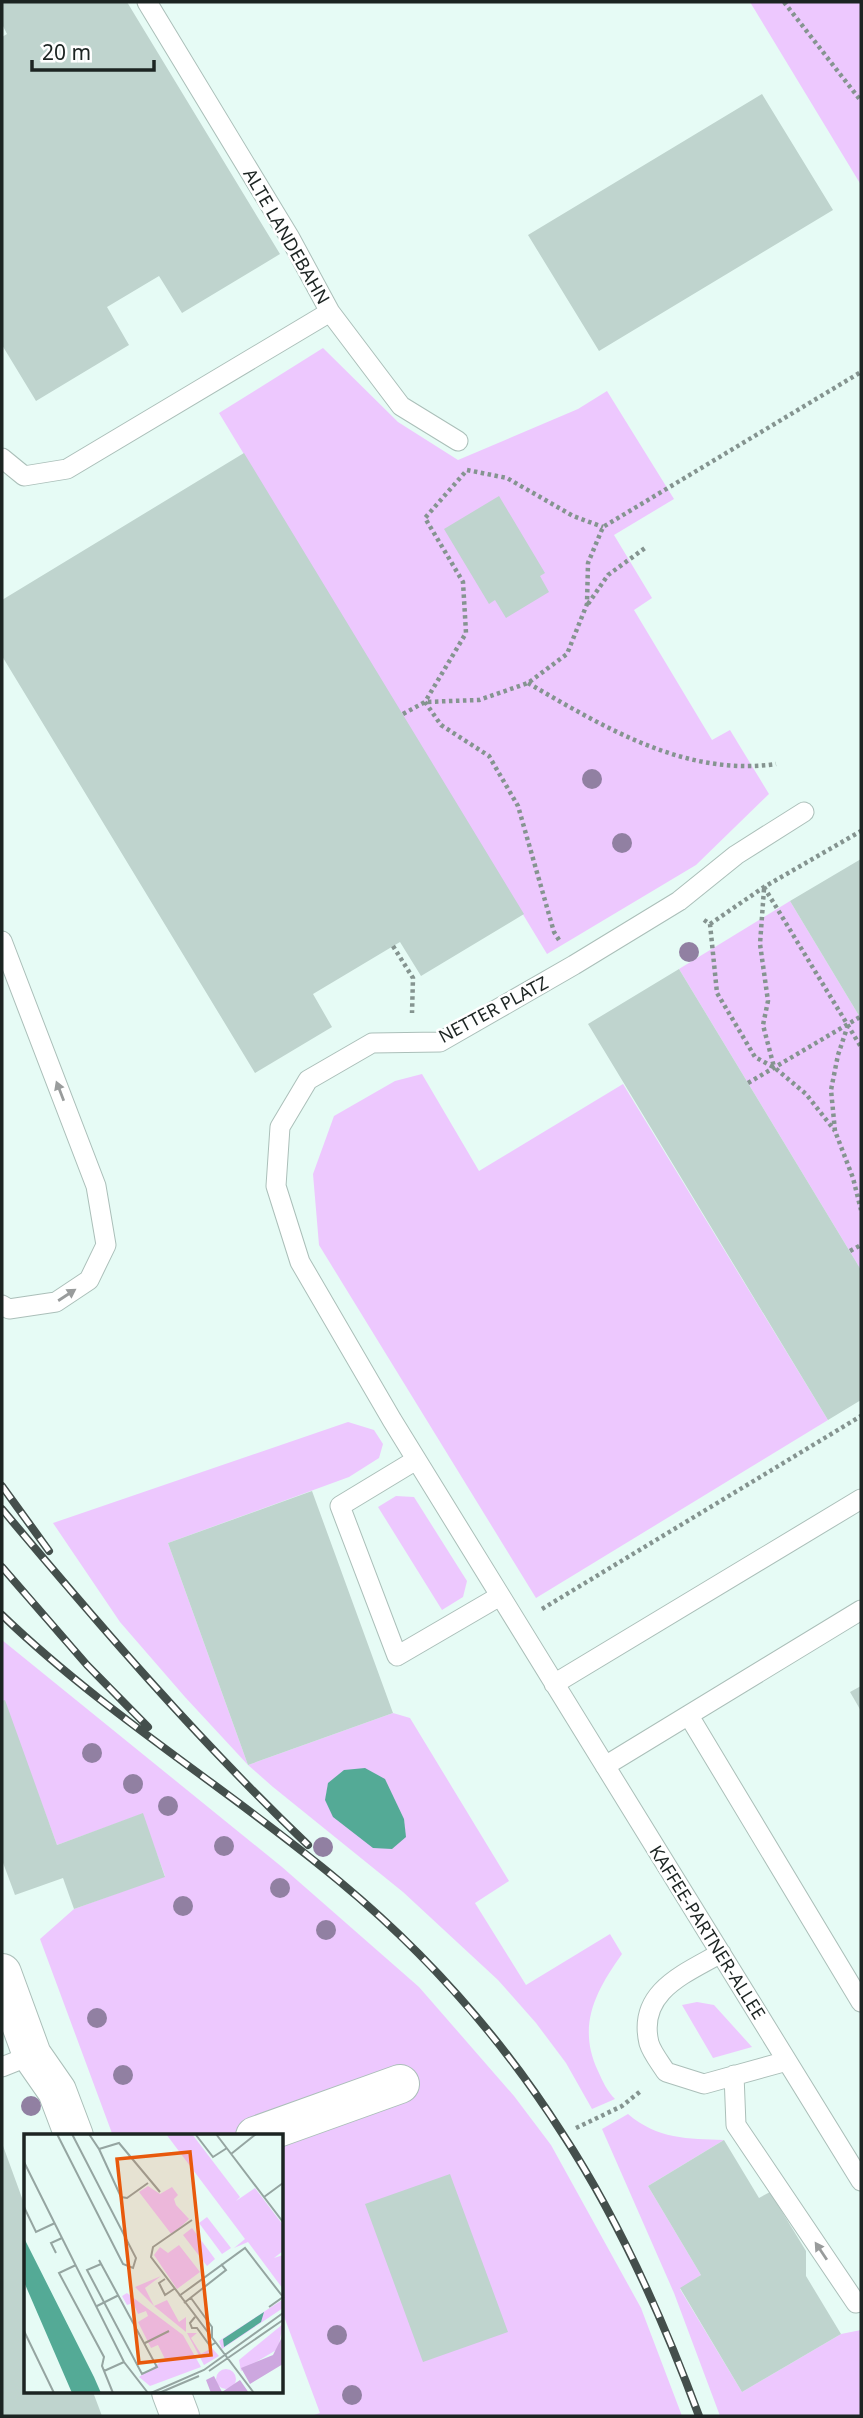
<svg xmlns="http://www.w3.org/2000/svg" width="863" height="2418" font-family="'Noto Sans',sans-serif">
<rect width="100%" height="100%" fill="#e6fbf5"/>
<path fill="#edc8fe" d="M750,2H861V185Z
M323,348L398,422L458,460L578,409L607,391L674,499L614,535L652,598L634,610L712,740L730,730L769,794L696,865L547,954L219,413Z
M790,901L861,1019V1270L679,969Z
M422,1074L479,1171L623,1084L828,1420L536,1598L319,1245L313,1174L334,1116L395,1081Z
M348,1422L374,1430L383,1444L379,1458L349,1477L168,1543L248,1765L393,1713L410,1718L509,1881L475,1903L526,1985L610,1934L622,1954C595,1992 577,2026 598,2071C603,2082 607,2091 615,2099L592,2109L566,2063L536,2023L498,1980L403,1892L273,1787L248,1765L185,1697L120,1622L53,1523Z
M396,1496L414,1497L467,1581L463,1597L442,1610L378,1507Z
M2,1640L282,1867L419,1987L514,2096L551,2145L641,2308L682,2416H311L320,2413L282,2311V2136H113L40,1939L74,1909L165,1876L142,1814L57,1845L4,1701H2Z
M697,2002L714,2005L752,2047L713,2058L682,2005Z
M628,2114C657,2139 688,2139 724,2140L648,2186L701,2275L680,2289L742,2392L841,2334L861,2330V2416H720L674,2293L602,2129Z"/>
<path fill="#54aa96" d="M365,1768L385,1779L404,1819L406,1837L392,1849L373,1848L333,1817L325,1800L328,1783L344,1770Z"/>
<path fill="#bfd4ce" d="M2,2H127L280,254L182,313L159,276L107,307L129,345L36,401L2,345V37L7,34L2,24Z
M762,94L833,210L599,351L528,235Z
M244,453L524,914L421,976L400,942L313,994L332,1027L255,1073L2,656V600Z
M499,496L545,573L540,576L549,592L506,618L495,600L489,604L444,529Z
M861,859V1019L790,901Z
M679,969L861,1270V1400L828,1420L588,1024Z
M312,1491L393,1713L248,1765L168,1543Z
M861,1686V1711L850,1692Z
M5,1700L57,1845L143,1813L165,1877L74,1909L63,1878L15,1895L2,1860V1701Z
M724,2140L759,2198L770,2192L806,2251V2276L841,2334L742,2392L680,2288L701,2275L648,2186Z
M2,2143L26,2209V2392H93L102,2416H2Z
M450,2174L508,2332L423,2362L365,2204Z"/>
<g fill="none" stroke-linecap="round" stroke-linejoin="round">
<defs>
<path id="service" d="M147,2L290,238L330,312L401,406L458,441
M2,458L24,476L67,469L330,312
M804,812L736,855L679,901L574,965L440,1042L372,1043L308,1080L280,1127L276,1186L300,1262L392,1420L861,2181
M2,941L96,1186L106,1245L89,1280L56,1302L9,1309L2,1305
M416,1460L340,1506L397,1656L500,1596
M554,1684L861,1499
M689,1716L861,2002
M605,1766L861,1610
M721,1953C684,1974 637,1992 649,2043C652,2053 661,2064 666,2072L704,2084L787,2061
M2,2067L32,2055
M734,2075L736,2125L856,2303L861,2302"/>
<path id="minor" d="M2,1973L32,2055L57,2091L74,2136
M255,2136L400,2084
M171,2392L180,2416"/>
</defs>
<use href="#service" stroke="#abbfb9" stroke-width="21"/>
<use href="#minor" stroke="#abbfb9" stroke-width="40"/>
<path stroke="#859490" stroke-width="4.5" stroke-dasharray="3.5 3.5" stroke-linecap="butt" d="M784,2L861,101
M588,604L608,575L645,548
M528,683C604,727 685,777 776,764
M403,714L425,702L479,700L528,683L567,654L587,604L588,563L603,527L861,372
M764,887L861,1047
M764,889L760,944L768,1001L763,1025L774,1067
M704,920L710,924L717,993L755,1057L775,1068L806,1094L835,1131
M710,924L764,887L861,831
M559,940L554,932L518,806L489,756L441,725L425,702L466,633L463,582L425,518L467,470L507,478L573,516L603,527
M393,946L413,978L412,1013
M848,1025L838,1055L831,1090L835,1131L853,1178L861,1210
M748,1083L860,1017
M850,1251L861,1245
M542,1609L861,1416
M576,2128L622,2106L642,2090"/>
<use href="#service" stroke="#fff" stroke-width="19"/>
<use href="#minor" stroke="#fff" stroke-width="38"/>
<defs>
<path id="rail" d="M2,1486L49,1551
M2,1509C100,1626 198,1740 308,1845
M2,1567L87,1665L148,1727
M2,1615C106,1715 229,1789 339,1881C425,1952 502,2039 562,2133C619,2220 663,2319 699,2416"/>
</defs>
<use href="#rail" stroke="#444f4c" stroke-width="8"/>
<use href="#rail" stroke="#fff" stroke-width="5" stroke-dasharray="16" stroke-linecap="butt"/>
</g>
<g fill="#9180a2">
<circle cx="592" cy="779" r="10"/>
<circle cx="622" cy="843" r="10"/>
<circle cx="689" cy="952" r="10"/>
<circle cx="92" cy="1753" r="10"/>
<circle cx="133" cy="1784" r="10"/>
<circle cx="168" cy="1806" r="10"/>
<circle cx="224" cy="1846" r="10"/>
<circle cx="323" cy="1847" r="10"/>
<circle cx="280" cy="1888" r="10"/>
<circle cx="183" cy="1906" r="10"/>
<circle cx="326" cy="1930" r="10"/>
<circle cx="97" cy="2018" r="10"/>
<circle cx="123" cy="2075" r="10"/>
<circle cx="31" cy="2106" r="10"/>
<circle cx="337" cy="2335" r="10"/>
<circle cx="352" cy="2395" r="10"/>
</g>
<defs><path id="oneway-solid" d="M-6-.8H1V-3.2L6.5 0L1 3.2V.8H-6Z" transform="scale(1.75)"/></defs>
<g fill="#999c9c">
<use href="#oneway-solid" transform="translate(60 1091) rotate(-111)"/>
<use href="#oneway-solid" transform="translate(67 1295) rotate(-33)"/>
<use href="#oneway-solid" transform="translate(821 2251) rotate(-124)"/>
</g>
<g text-anchor="middle" dominant-baseline="central" stroke-width="5" stroke-linejoin="round" paint-order="stroke">
<g font-size="18" fill="#1c2422" stroke="#fff">
<text transform="translate(287 236) rotate(60)">ALTE LANDEBAHN</text>
<text transform="translate(493 1009) rotate(-28)">NETTER PLATZ</text>
<text transform="translate(708 1932) rotate(58)">KAFFEE-PARTNER-ALLEE</text>
</g>
</g>
<g transform="translate(24 2134)">
<rect width="259" height="259" fill="#e6fbf5"/>
<path d="M142,0H168L216,63L212,67L231,54L259,91V117L250,124L259,121V155L224,108L210,114L221,105ZM124,52L136,60L148,53L154,61L150,65L152,71L165,85L148,101L115,58ZM183,83L207,114L198,120L175,89ZM168,94L191,125L183,132L159,101ZM155,111L176,138L153,155L130,121L136,113L144,119ZM137,142L121,154L130,172L143,166L155,188L162,183V198L130,172L111,153ZM103,159L159,201L177,233L126,252L115,243L141,225L134,211L127,214L114,188L124,182L122,177L114,180L109,169L103,171L98,162ZM258,166L259,174L198,215L195,207ZM259,190L254,215L217,237L215,226ZM163,199H173L167,204L177,220L188,214L195,222L180,231ZM192 245a10 10 0 1 1 20 0a10 10 0 1 1-20 0Z" fill="#edc8fe"/>
<path d="M259,201V230L226,250L217,234L249,221ZM190,242L198,258L216,246L225,259H187L182,246Z" fill="#cda7df"/>
<path d="M0,104L70,243L77,259H48L0,148ZM240,178L237,188L200,213L199,205Z" fill="#54aa96"/>
<path fill="none" stroke="#95a5a1" stroke-width="2" d="M33,0L99,130L109,134L112,124L48,0M65,0L75,15L95,9L136,58M192,0L259,88M172,1L189,23L203,14M75,15L97,63L103,64L124,49M207,20L232,0M0,28L100,228L124,259M240,63L259,49M0,73L12,98L31,89M168,86L129,113L127,123L230,259M32,119L27,109L38,104M75,126L133,233L118,240L63,136L77,130M52,131L35,139L80,223L78,232L89,259M141,145L135,149L141,161L150,155M155,162L221,114L259,163L245,173M167,164L188,193V204M160,169L202,136L197,130M73,172L95,161M171,183L166,189L168,194H173L186,212L191,209M0,197L30,259M121,209L145,197M80,237L100,228M185,237L259,186M127,259L180,236L259,179M135,259L175,242"/>
<path fill="#e8590c" fill-opacity="0.15" stroke="#e8590c" stroke-width="3.5" d="M166,18L187,221L115,229L93,25Z"/>
<rect width="259" height="259" fill="none" stroke="#1c2422" stroke-width="3.5"/>
</g>
<rect width="863" height="2418" fill="none" stroke="#1c2422" stroke-width="7"/>
<path d="M32 60v10h122v-10" fill="none" stroke="#1c2422" stroke-width="3.5"/>
<text x="42" y="60" font-size="21" fill="#1c2422" stroke="#ffffff" stroke-width="5" paint-order="stroke">20 m</text>
</svg>
